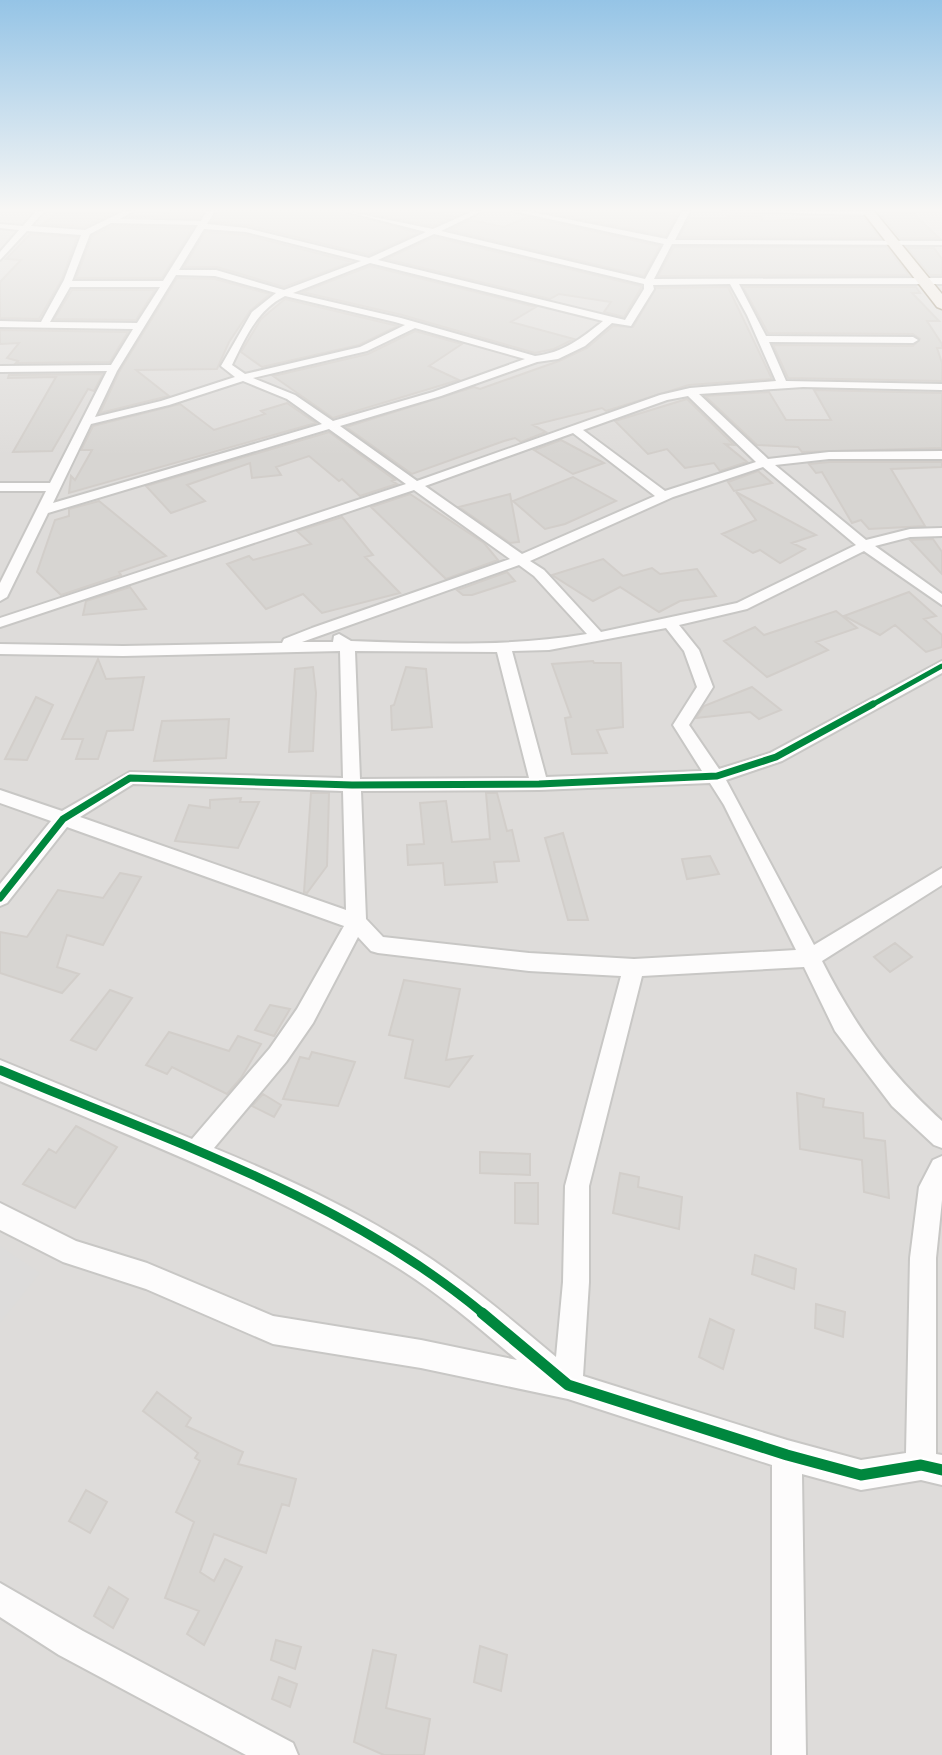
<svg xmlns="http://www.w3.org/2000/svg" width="942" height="1755" font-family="Figtree,sans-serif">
<rect width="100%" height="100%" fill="#efede9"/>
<path fill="#dedcda" d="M0,211H942V1755H0Z"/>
<path fill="#dddcdb" d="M0,1246L40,1273L0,1323Z"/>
<path fill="#d7d5d2" stroke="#d2ceca" stroke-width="2" d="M170,211H204L200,218L129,217L169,214Z
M218,211H341L418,233L369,255L247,225L211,222Z
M355,211H424L454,217L433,226Z
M541,211H647L676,216L666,236Z
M58,213H99L112,214L84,227L43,224Z
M914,214L939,238H900L881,215Z
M728,215L762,217V221L864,217L880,238L679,237L689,218H729Z
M528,217L660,246L644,276L449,230L470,220L504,227Z
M112,226L193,228L162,278H76L92,236Z
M205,232L246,235L352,262L284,287L217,267H184Z
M30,234L77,237L62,279L39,319L0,318V282L21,260L6,259Z
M434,237L641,286V288L624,317L604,312L611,302L559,294L550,299L386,259Z
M674,247H887L909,275L658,276Z
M907,248H934L942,259V275H930Z
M370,266L536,307L511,322L574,339L554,349L535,353L402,315L302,292Z
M177,278L215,279L270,294L250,311L229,342L217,369L136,370L169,396L100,413L119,372Z
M728,287L772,379L689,385L606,411L602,408L533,425L546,432L521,442L515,438L504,441L412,474L346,427L474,387L480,389L559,361L587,348L613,326L633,327L656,288Z
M743,287H916L920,293H912L939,321H927L942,344V348H937L942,363V381L788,378L773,345L913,346L920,339L913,334L768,333Z
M72,290H155L136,320L54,319Z
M285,299L394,325L398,326L359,345L262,367L241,352L261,319Z
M0,330L128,332L110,362L16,363L18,361L7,358L19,343L0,344Z
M415,331L462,344L429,366L459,380L333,418L273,376L368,354Z
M103,374L94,391L88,389L52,451L13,452L56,377L8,378L9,375Z
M814,390L942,393V448L802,452L798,447L757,445L705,396L769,392L786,420H831Z
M687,399L734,445L725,444L747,462L720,471L714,463L685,468L667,449L648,454L615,421Z
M287,403L316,423L69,493L71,476L75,480L92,450H81L93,426L180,404L214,430L265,414L261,411Z
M329,432L395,480L392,481L397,484L360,496L342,479L339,481L309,456L276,467L281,475L252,478L250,463L187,485L205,501L171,513L146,486Z
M561,440L604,463L573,474L534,450Z
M829,462H942V467L891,469L925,526L869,529L861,520L852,523L822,472L816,473L809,464Z
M758,471L772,483L734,491L728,482Z
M573,477L616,501L565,524L545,529L513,501Z
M736,492L816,535L792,543L805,549L780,563L760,550L753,553L722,534L756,520Z
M410,494L484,543L498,560L446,579L371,507Z
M510,494L519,542L510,543L459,507Z
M99,501L166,556L119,572L121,575L61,595L37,572L55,520L69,516V509Z
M342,517L373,555L365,557L400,593L322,613L303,594L266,609L227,564L249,556L253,560L311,544L297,531Z
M933,539L942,552V574L910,540Z
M603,559L623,576L652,568L660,574L697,569L716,596L680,601L659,612L620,587L593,601L552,575Z
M507,572L515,581L472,595H463L457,590Z
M130,587L146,609L83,615L86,601Z
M909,592L936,616L924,619L942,635V647L926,652L895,625L880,635L844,616Z
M836,611L857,628L816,642L828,650L767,677L724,641L755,627L764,635Z
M98,659L106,679L144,677L133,730L107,731L98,759H76L83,739H62Z
M593,661L594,663H621L623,727L597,730L607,753L572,754L565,718L571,717L552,664Z
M313,667L316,693L313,751L289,752L295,669Z
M406,667L426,669L432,727L392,730L391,706L394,705Z
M752,687L781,710L759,719L750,712L696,718L704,706Z
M36,697L53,705L27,760L5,759Z
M229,719L226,758L154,761L162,721Z
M311,793H329L327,866L307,893L304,892Z
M486,793H497L507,831L512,830L519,861L494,862L497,882L445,885L443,863L408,865L407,845L424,844L420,803L446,801L452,842L490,839Z
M241,798L240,802H259L238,848L175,841L189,805L210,808V800Z
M563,833L588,920H568L545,838Z
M710,856L719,874L687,879L682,859Z
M120,873L141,877L103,945L67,935L57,967L79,974L62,993L0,973V932L27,937L58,890L103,898Z
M895,943L912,957L890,972L874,957Z
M404,980L460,989L446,1060L472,1056L449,1087L405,1078L413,1040L389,1035Z
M110,990L132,998L96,1050L71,1040Z
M270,1005L290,1009L274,1036L255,1030Z
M169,1032L229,1051L238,1036L261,1044L241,1078L227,1094L172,1067L167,1074L146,1065Z
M312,1052L355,1062L338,1106L283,1099L300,1057L309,1059Z
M797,1093L824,1099L823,1107L863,1113L864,1138L885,1141L889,1198L864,1192L862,1160L800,1149Z
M263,1094L281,1105L274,1117L252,1106Z
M76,1126L117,1147L75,1208L23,1184L49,1149L56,1153Z
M480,1152L530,1154V1175L480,1173Z
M620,1173L639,1177L638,1187L682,1197L679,1229L613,1213Z
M515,1183H538V1224L515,1223Z
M755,1255L796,1269L794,1289L752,1274Z
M816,1304L845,1312L843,1337L815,1328Z
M710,1319L734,1330L723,1369L699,1357Z
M157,1392L191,1418L186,1426L243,1452L238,1464L296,1479L289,1506L282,1504L266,1553L214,1534L200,1572L214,1581L225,1559L242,1567L204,1645L187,1634L199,1611L165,1598L194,1522L176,1512L200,1461L195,1458L198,1453L143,1411Z
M86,1490L107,1502L90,1533L69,1521Z
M109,1587L128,1599L113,1628L94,1616Z
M276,1640L301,1647L295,1669L271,1660Z
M480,1646L507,1655L501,1691L474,1682Z
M373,1650L396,1655L386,1708L430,1719L424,1755H384L354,1742Z
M279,1677L297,1684L290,1707L272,1699Z"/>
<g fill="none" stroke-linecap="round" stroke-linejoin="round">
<defs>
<path id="minor" d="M36,211H44L31,226L85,230L124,211H133L120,219L201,221L207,211H215L207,224L246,228L369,258L426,232L344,211L433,229L473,211H482L441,231L645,279L664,244L513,211H526L667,239L682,211H690L675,240L942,241V245L672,244L654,279L942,278V284H739L766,336L913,337L918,340L913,343L769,342L786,381L942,384V390L803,387L699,394L768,459L829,452L942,451V459H829L775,465L866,540L910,529L942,528V536L910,537L875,546L942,594V605L864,551L747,609L679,625L699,650L713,687L689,725L719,769L770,753L942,661V673L782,761L726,780L814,945L942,868V885L822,961C855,1026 888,1072 942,1121V1148L934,1145L892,1106L835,1031L804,967L642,976L589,1186V1282L583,1376L787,1440L861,1460L906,1453L910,1258L919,1187L933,1160L942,1156V1200L936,1258V1454L942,1455V1485L921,1480L861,1490L802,1474L806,1755H772V1465L568,1399L421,1368L273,1344L146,1289L63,1262L0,1230V1203L76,1241L147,1263L273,1316L421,1340L517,1360C478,1327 439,1293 395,1266C270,1189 134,1138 0,1081V1060L192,1139L270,1048L297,1009L344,926L67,827L7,903L0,906V884L51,821L0,803V790L62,811L130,772L343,778L340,651L123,656L0,654V644L123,646L282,643L284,639L312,628L510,559L414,490L0,627V618L406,484L329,429L48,513L7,597L0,601V583L46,491H0V483H50L107,371L0,372V366L111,365L133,329L0,327V321L41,322L64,280L81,235L27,231L0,260V252L19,230L0,228V224L23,226ZM111,223H112L198,225L163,281H72L90,234ZM204,229L246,232L361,261L284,290L216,270H179ZM434,234L644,284V289L625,320L378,260ZM370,263L603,321C582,338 563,353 535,356L401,318L293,293ZM176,275L215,276L276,293L252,312L221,366L235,377L161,401L95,417L117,371ZM730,284L747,315L776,381L690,388L660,395L417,481L340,426L441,396L537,362L558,359L585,346L612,323L631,326L654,289L653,285ZM70,287H160L137,323L50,322ZM285,296L395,322L405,325L360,347L245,374L232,365C245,338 257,310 285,296ZM415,328L525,359L433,392L333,421L295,395L253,378L367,351ZM243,381L287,399L322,424L53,503L91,424L169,405ZM688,396L756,462L665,491L583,430L667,400ZM573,433L655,496L522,554L425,486ZM763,467L856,545L737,603L601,632L544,570L530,561L673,497ZM519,565L534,576L587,634C509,647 430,644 351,641L339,634L334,636L333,642H302ZM666,628L684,651L697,687L673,725L702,771L546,777L512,651L549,650ZM355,651L497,652L529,778L360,779ZM710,783L724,805L796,950L634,959L529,953L383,937L366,919L361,791L539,790ZM133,784L343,791L346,910L80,817ZM358,937L371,951L378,953L529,971L621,976L565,1186L563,1282L556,1357C511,1319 466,1281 416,1249C352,1208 284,1177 214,1148L286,1062L313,1023Z
M722,211H862L873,213L869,215Z
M0,1583L83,1631L293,1743L298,1755H246L59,1655L0,1617Z"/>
<path id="primary" d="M862,211H874L942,294V309L937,307Z"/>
</defs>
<use href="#minor" stroke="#c8c7c5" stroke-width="4"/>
<use href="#primary" stroke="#a69a85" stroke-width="3"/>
<use href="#minor" fill="#fdfcfc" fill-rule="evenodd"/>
<use href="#primary" fill="#f2ece6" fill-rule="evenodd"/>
<defs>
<path id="cycleway-far3" d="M870,706L942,666"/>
<path id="cycleway-far2" d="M0,898L63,819L130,778L352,785L539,784L717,776L776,757L873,704"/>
<path id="cycleway-far1" d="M0,1070C165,1139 345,1198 485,1315"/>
<path id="cycleway" d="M482,1313L568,1385L787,1455L861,1475L921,1465L942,1470"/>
</defs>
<use href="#cycleway-far3" stroke="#fff" stroke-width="9"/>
<use href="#cycleway-far2" stroke="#fff" stroke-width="11"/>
<use href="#cycleway-far1" stroke="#fff" stroke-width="13"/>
<use href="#cycleway" stroke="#fff" stroke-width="16"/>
<use href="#cycleway-far3" stroke="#00873e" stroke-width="5"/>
<use href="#cycleway-far2" stroke="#00873e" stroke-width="7"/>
<use href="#cycleway-far1" stroke="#00873e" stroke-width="9"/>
<use href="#cycleway" stroke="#00873e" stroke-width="11"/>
</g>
<linearGradient id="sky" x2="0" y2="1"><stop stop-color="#95c4e6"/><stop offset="0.46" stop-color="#f8f7f5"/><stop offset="1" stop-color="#f8f7f5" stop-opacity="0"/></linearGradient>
<rect width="942" height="456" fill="url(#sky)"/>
</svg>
